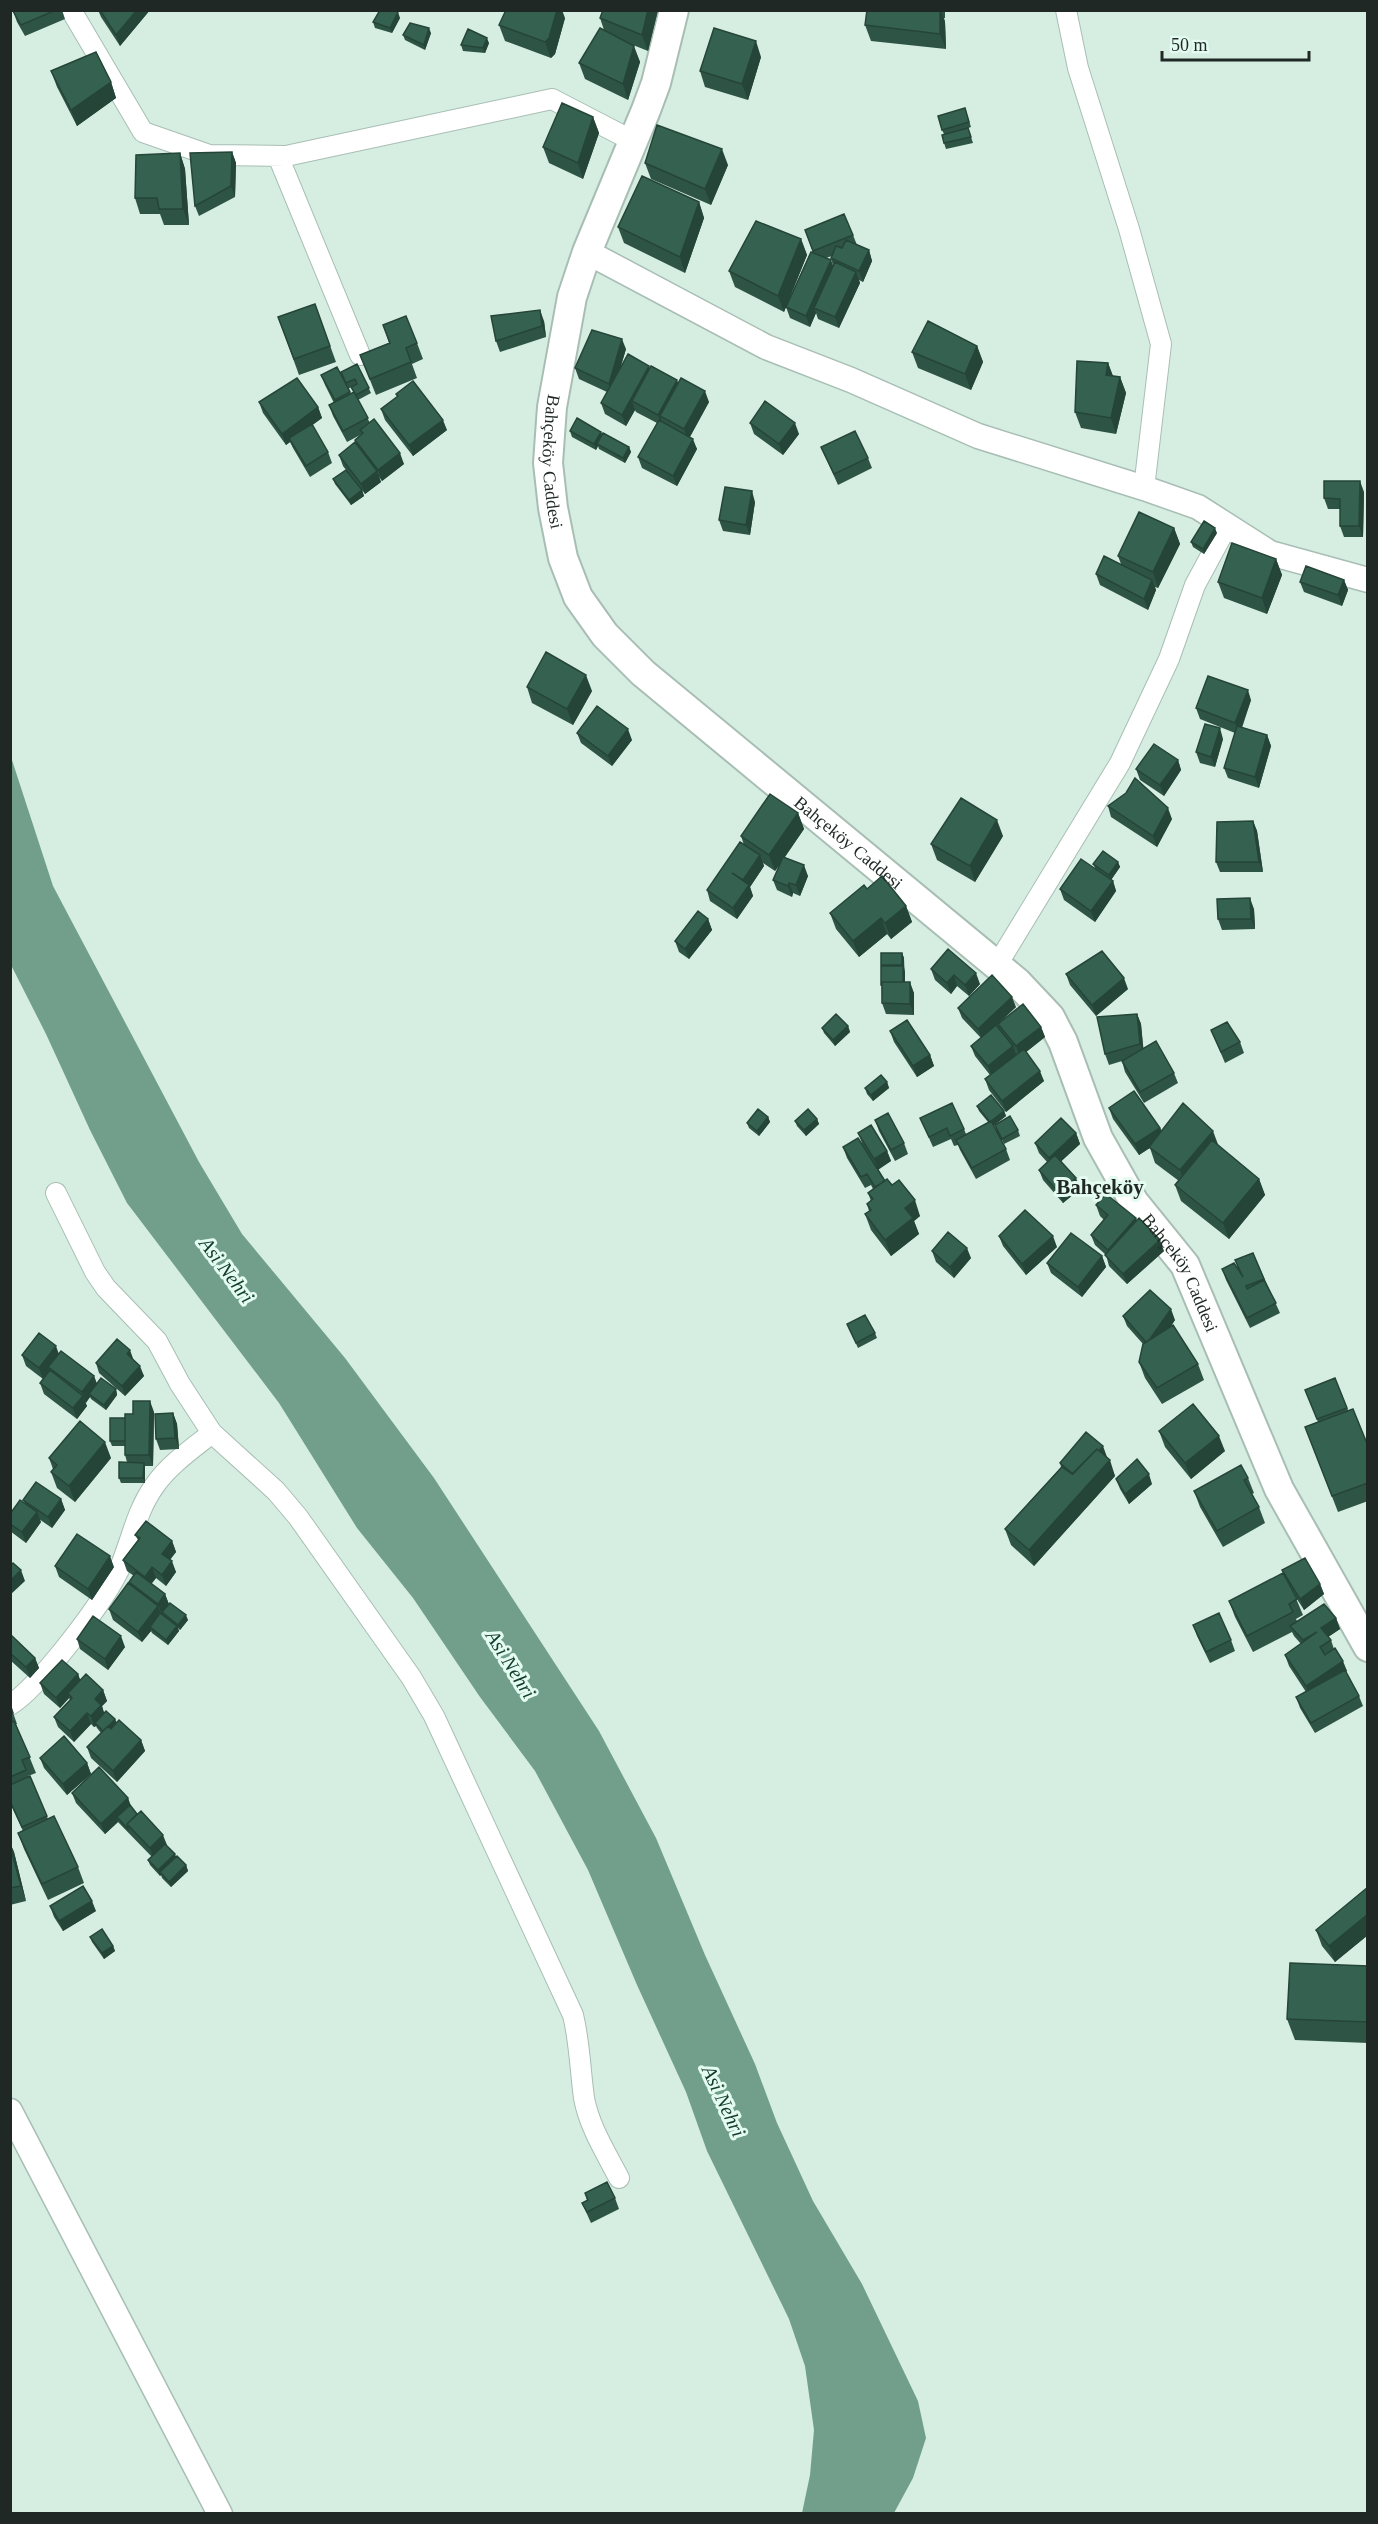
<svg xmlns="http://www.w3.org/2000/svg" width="1378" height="2524" font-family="Georgia,serif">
<rect width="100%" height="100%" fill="#d6eee2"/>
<path fill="#719f8b" d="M10,754L53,886L199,1162L242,1234L345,1358L434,1478L599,1731L656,1838L705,1955L755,2064L777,2123L813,2201L862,2284L918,2401L926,2438L913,2478L894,2513H802L810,2475L814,2430L805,2366L789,2319L707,2151L686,2092L637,1985L588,1870L535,1771L480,1697L413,1598L357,1528L279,1403L127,1203L90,1130L46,1034L11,965Z"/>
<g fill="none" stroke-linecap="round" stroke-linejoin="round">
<defs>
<path id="minor" d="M71,10L143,132L209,155L286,156L552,99L633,141
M1066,10L1078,68L1129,229L1161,344L1144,488
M278,156L360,355
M997,965L1120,763L1169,659L1195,585L1227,526
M56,1193L95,1272L106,1288L157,1341L180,1384L212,1433L276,1491L298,1517L411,1677L434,1716L573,2015C580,2044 580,2069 584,2098C589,2126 606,2153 619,2178
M10,1705C39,1687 108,1597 121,1565C132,1538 137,1510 155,1485C170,1464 192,1449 212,1433"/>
<path id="tertiary" d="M587,252L766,347L851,380L978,436L1144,488L1198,507L1270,553L1368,580
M10,2111L220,2514"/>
<g id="secondary">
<path id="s1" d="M674,10L656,83L646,110L587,252L572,297L552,407L548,463L553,508L563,558L578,597L605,635L643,673L1017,982L1050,1017L1063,1042L1098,1138L1134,1202L1185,1265L1279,1489L1368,1647"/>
</g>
</defs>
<use href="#minor" stroke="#a8beb4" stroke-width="22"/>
<use href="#tertiary" stroke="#a8beb4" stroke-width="27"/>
<use href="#secondary" stroke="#a8beb4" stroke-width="32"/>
<use href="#minor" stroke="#fff" stroke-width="20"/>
<use href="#tertiary" stroke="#fff" stroke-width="24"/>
<use href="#secondary" stroke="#fff" stroke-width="28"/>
</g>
<path fill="#2e5445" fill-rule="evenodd" d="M14,10H62L65,19L25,36L17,22L13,11Z
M98,10H150L120,46L101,17Z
M603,10H658L648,51L633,45L640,62L628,100L585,79L579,63L604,30L600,18Z
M867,10H945V18H944L945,22L946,49L871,41L865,25Z
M400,18L392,33L375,28L373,22Z
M565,18L555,54L551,58L505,41L499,25Z
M431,33L425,50L405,40L403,35Z
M489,43L485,53L463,51L461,45Z
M761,57L748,100L705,87L700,71Z
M51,71L111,82L116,98L77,126L57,87Z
M965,108L971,127L963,130L970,134L973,143L946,149L944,143V134L942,130Z
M593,117L599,133L583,179L549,163L543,147Z
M232,152L236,163L235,197L199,216L195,206Z
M180,153L185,169L189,225H164L160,214H140L135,198Z
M645,163L728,165L711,205L651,179Z
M699,202L704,218L685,273L624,243L618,227Z
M805,230L853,235L857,245L869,250L872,261L863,282L859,280L860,283L839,328L818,319L816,313L810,327L790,318L786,307L813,252ZM832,256L831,258L833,266L826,258Z
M801,239L807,255L784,312L735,287L729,271Z
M315,304L336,362L299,375L278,317Z
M544,321L546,337L500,352L496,341Z
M383,325L417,343L423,359L412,364L417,378L376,395L360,355L389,343Z
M977,346L983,362L971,390L918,368L912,352Z
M626,349L621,366L650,368L678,383L709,402L690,437L697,449L677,486L642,468L638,457L657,423L636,412L635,410L626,426L605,414L601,403L607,392L579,379L575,368Z
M1108,363L1113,376L1120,377L1126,393L1116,434L1081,428L1075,412Z
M357,364L371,393L358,400L370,423L404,464L382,481L379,477L381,482L365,494L362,490L364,496L351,505L335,484L333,479L346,470L343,466L339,455L357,445L355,440L362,434L347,442L333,416L329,405L334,403L325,385L321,375L337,367L351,394L354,393L351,387L348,389L341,372Z
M396,394L447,430L413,456L385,420L381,409L397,397Z
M259,402L318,407L322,418L312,425L328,452L332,463L310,477L293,448L290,442L286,445L263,413Z
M750,423L799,434L783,455L754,434Z
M570,431L601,432L602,434L629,447L631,452L625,463L599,449L598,446L596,450L572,437Z
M821,447L868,458L872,468L838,485Z
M1364,492L1363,537H1344L1340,526V509H1328L1324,498Z
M755,502L750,535L723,531L719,520Z
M1174,528L1180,544L1158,588L1155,587L1156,590L1148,610L1100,585L1096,574L1121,564L1118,556Z
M1217,533L1204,554L1193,547L1191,542Z
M1276,559L1282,575L1267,614L1224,598L1218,582Z
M1344,580L1348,590L1342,606L1304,592L1300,582Z
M527,687L592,691L573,725L532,703Z
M1251,700L1242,728L1267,735L1271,746L1259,788L1228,778L1224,768L1235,733L1200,719L1196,708Z
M577,733L632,740L612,766L581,743Z
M1223,739L1215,767L1200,763L1196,752Z
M1178,760L1181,770L1164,796L1140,780L1136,769Z
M1108,806L1172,819L1157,847L1111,817Z
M798,813L804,829L785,857L808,876L800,896L793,893L792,897L777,890L773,880L780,864L775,871L763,863L764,866L750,887L753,896L737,919L710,901L707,890L744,845L741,836Z
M1253,821L1257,831L1263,872H1220L1216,862Z
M1003,836L975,882L937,860L931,844Z
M1118,862L1120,867L1111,880L1113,881L1116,891L1095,922L1064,900L1060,889L1095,868L1093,864Z
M906,906L912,922L891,939L887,934L859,957L836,929L830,913Z
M1254,909L1255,929L1222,930L1218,919Z
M708,919L712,930L689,959L679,952L675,941Z
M902,953L904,958L905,982L914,993V1015L886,1014L882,1003L881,965Z
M931,969L980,984L969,996L957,986L951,994L935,980Z
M1066,974L1128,989L1096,1016L1070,985Z
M1016,1007L1000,1022L1041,1027L1045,1037L1026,1052L1044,1081L1006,1112L989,1090L985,1079L990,1075L975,1056L971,1046L981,1038L962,1018L958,1008Z
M1137,1014L1141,1024L1143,1048L1174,1073L1178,1083L1144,1103L1125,1072L1122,1061L1109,1065L1105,1054Z
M848,1026L850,1032L835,1046L824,1033L822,1028Z
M1211,1030L1240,1042L1244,1053L1225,1063Z
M890,1031L930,1055L934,1066L917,1077L894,1042Z
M887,1082L889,1088L873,1101L867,1094L865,1088Z
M977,1106L1004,1111L1006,1116L993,1126L1006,1149L1010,1160L976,1179L960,1150L958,1145L954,1146L951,1139L933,1147L920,1118L964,1129L966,1134L988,1122L979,1111Z
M1109,1108L1160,1128L1162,1131L1218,1145L1259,1179L1265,1195L1229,1239L1181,1201L1175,1185L1179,1181L1155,1163L1150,1148L1139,1155L1113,1119Z
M768,1117L770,1122L759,1136L749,1128L747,1123Z
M817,1119L819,1124L806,1136L797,1126L795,1121Z
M875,1120L904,1143L908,1154L895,1161L879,1131Z
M995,1125L1018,1130L1020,1136L1004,1144Z
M858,1133L887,1151L891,1161L878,1169L885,1181L920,1216L914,1221L919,1234L891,1256L871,1230L865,1214L869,1211L867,1204L871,1201L868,1193L873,1189L871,1185L865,1188L847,1158L843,1147L862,1143Z
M1076,1133L1080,1144L1061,1161L1080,1189L1063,1203L1043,1180L1039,1170L1047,1162L1039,1153L1035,1143Z
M1096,1205L1136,1218L1137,1221L1164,1251L1127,1284L1109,1266L1106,1255L1095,1245L1091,1235L1104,1220L1100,1216Z
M999,1236L1057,1247L1026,1275L1003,1246Z
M932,1251L971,1258L954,1278L936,1262Z
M1253,1253L1280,1313L1250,1328L1226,1280L1222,1269L1240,1273L1235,1260Z
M1102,1256L1106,1267L1082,1297L1051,1273L1047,1263Z
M1123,1316L1175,1320L1171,1326L1198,1364L1204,1380L1162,1404L1145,1378L1139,1362L1143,1344L1127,1326Z
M847,1324L875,1333L877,1338L858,1348Z
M59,1353L94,1376L97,1384L116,1389L117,1395L106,1410L91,1399L90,1397L85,1403L87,1406L77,1419L44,1394L40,1383L43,1379L26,1366L22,1355Z
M134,1360L144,1376L125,1396L99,1373L96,1363Z
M1335,1378L1348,1410L1368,1446V1501L1338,1512L1305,1427L1318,1422L1305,1390Z
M154,1412L153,1466H145V1483H121L119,1478L127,1462L125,1455V1446H112L110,1441L125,1418Z
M173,1413L177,1424L179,1449L160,1450L156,1439Z
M1159,1431L1225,1451L1191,1479L1165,1447Z
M1107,1457L1115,1476L1034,1566L1011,1545L1005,1529L1061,1467L1060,1463Z
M49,1458H111L75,1502L57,1488L51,1472L53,1469Z
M1248,1478L1254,1493L1252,1494L1259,1507L1265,1523L1223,1547L1200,1507L1194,1491Z
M1116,1479L1152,1484L1129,1504L1120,1489Z
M61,1499L65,1510L52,1528L39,1519L41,1522L26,1543L10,1531V1514L25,1503L23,1500Z
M135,1535L172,1541L176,1552L170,1560L176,1572L166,1586L156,1578L151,1584L165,1594L169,1604L188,1620L180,1630L178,1628L179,1631L168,1645L152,1633L151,1631L142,1642L113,1620L109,1609L130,1584L129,1582L134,1576L127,1571L123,1560L138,1540Z
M55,1566L114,1567L92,1600L59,1577Z
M1282,1570L1320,1584L1324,1594L1304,1610L1295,1596L1303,1615L1296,1619L1297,1621L1336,1618L1340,1629L1328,1637L1331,1640L1334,1649L1347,1671L1346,1672L1359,1696L1363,1706L1315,1733L1300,1708L1296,1697L1306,1692L1289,1666L1285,1655L1301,1644L1294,1636L1292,1632L1253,1652L1235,1617L1229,1601L1283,1574Z
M1193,1625L1231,1640L1235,1651L1210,1663L1197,1636Z
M10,1634L35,1658L39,1668L30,1678L10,1660Z
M77,1639L125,1647L108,1670L80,1649Z
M78,1674L80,1680L103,1690L107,1701L102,1706L104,1713L115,1719L117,1723L141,1740L145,1751L117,1782L91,1758L87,1747L101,1733L97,1728L96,1726L94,1727L91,1724L74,1742L58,1727L54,1717L70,1700L69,1698L60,1708L44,1694L40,1683Z
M10,1704L17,1724H16L36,1773L28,1776L29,1777L30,1776L48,1819L78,1867L84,1883L48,1900L24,1849L18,1833L23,1831L10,1803Z
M40,1758L87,1763L91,1774L67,1795L44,1768Z
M72,1793L128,1798L131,1807L176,1857L186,1865L188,1871L171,1887L162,1878L161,1875L160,1876L150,1865L148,1860L152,1857L118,1822L105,1834L76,1803Z
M10,1843L14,1852L26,1901L10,1905Z
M1368,1887V1935L1335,1962L1322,1946L1316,1930Z
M50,1906L96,1911L63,1931L54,1917Z
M90,1937L113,1946L115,1951L104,1959L92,1942Z
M1368,1966V2043L1295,2040L1287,2019Z
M585,2193L615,2198L619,2209L591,2223L582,2203L587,2201Z"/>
<path fill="#254538" d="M137,10H150L120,46L116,35Z
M557,10H562L565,18L555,54L551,58L545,42Z
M648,10H658L648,51L642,35Z
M940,10H941L945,22L946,49L940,34Z
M398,12L400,18L392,33L390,28Z
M429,28L431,33L425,50L424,45Z
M487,38L489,43L485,53L483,48Z
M756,41L761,57L748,100L742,84Z
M634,46L640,62L628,100L623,84Z
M111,82L116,98L77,126L71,110Z
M593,117L599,133L583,179L578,163Z
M722,149L728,165L711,205L705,189Z
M232,152L236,163L235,197L231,186Z
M180,153L185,169L189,225L183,209Z
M699,202L704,218L685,273L680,257Z
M801,239L807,255L784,312L778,296Z
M869,250L872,261L863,282L859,271Z
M831,260L835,271L814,308L816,313L810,327L806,316Z
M856,272L860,283L839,328L835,317Z
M540,310L544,321L546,337L542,326Z
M622,339L626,349L612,395L609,384Z
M977,346L983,362L971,390L965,374Z
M1108,363L1114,379L1106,375Z
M649,366L653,376L632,401L635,410L626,426L622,415Z
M1120,377L1126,393L1116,434L1111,418Z
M677,380L681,390L660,416L663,424L662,426L658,415Z
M705,391L709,402L688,440L684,429Z
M318,407L322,418L291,441L289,438L290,442L286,445L282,434Z
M443,420L447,430L413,456L409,445Z
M795,423L799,434L783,455L779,444Z
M601,432L603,437L597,444L598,446L596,450L594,444Z
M693,439L697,449L677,486L673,476Z
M629,447L631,452L625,463L623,458Z
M400,453L404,464L382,481L378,470Z
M377,471L381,482L365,494L361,484Z
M1360,481L1364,492L1363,537L1359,526Z
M362,490L364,496L351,505L349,500Z
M752,491L755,502L750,535L746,525Z
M1174,528L1180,544L1158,588L1153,572Z
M1215,528L1217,533L1204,554L1203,549Z
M1276,559L1282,575L1267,614L1262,598Z
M1152,580L1156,590L1148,610L1144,599Z
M1344,580L1348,590L1342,606L1338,595Z
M586,675L592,691L573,725L567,709Z
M1248,690L1251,700L1239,734L1235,723Z
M1220,728L1223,739L1215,767L1211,757Z
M628,729L632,740L612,766L608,756Z
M1267,735L1271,746L1259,788L1255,777Z
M1178,760L1181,770L1164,796L1160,785Z
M1168,808L1172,819L1157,847L1153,836Z
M798,813L804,829L775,871L769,855Z
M997,820L1003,836L975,882L970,866Z
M1253,821L1257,831L1263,872L1259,862Z
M760,855L764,866L750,887L753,896L737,919L733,908L746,888L743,880Z
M1118,862L1120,867L1111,880L1109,875Z
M804,865L808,876L800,896L796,885Z
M1113,881L1116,891L1095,922L1091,911Z
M789,883L793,893L792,897L788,886Z
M1250,898L1254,909L1255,929L1251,919Z
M906,906L912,922L891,939L885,923Z
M881,918L887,934L859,957L853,941Z
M708,919L712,930L689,959L685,949Z
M902,953L904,958V967L905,972V990L903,985V969L902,965Z
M976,973L980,984L969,996L965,985Z
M954,975L957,986L951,994L947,983Z
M1124,978L1128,989L1096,1016L1092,1005Z
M910,982L914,993V1015L910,1004Z
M1012,997L1016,1007L982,1039L978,1029Z
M1137,1014L1141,1024L1144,1054L1140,1044Z
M848,1026L850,1032L835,1046L833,1040Z
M1041,1027L1045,1037L1020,1057L1016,1046Z
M1013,1046L1017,1057L992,1077L988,1066Z
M930,1055L934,1066L917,1077L913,1066Z
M1040,1071L1044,1081L1006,1112L1002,1101Z
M887,1082L889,1088L873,1101L871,1095Z
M1004,1111L1006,1116L992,1127L990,1122Z
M768,1117L770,1122L759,1136L757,1131Z
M817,1119L819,1124L806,1136L804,1130Z
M1160,1128L1164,1138L1139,1155L1135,1144Z
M1213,1131L1219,1147L1186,1186L1180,1170Z
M1076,1133L1080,1144L1053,1169L1049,1158Z
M887,1151L891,1161L878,1170L874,1159Z
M1076,1178L1080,1189L1063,1203L1059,1193Z
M1259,1179L1265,1195L1229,1239L1223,1223Z
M915,1200L920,1216L914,1221L919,1234L891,1256L885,1240L905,1208Z
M1136,1218L1139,1229L1111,1260L1108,1250Z
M1053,1236L1057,1247L1026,1275L1022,1264Z
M1160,1240L1164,1251L1127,1284L1123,1274Z
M967,1248L971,1258L954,1278L950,1267Z
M1102,1256L1106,1267L1082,1297L1078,1287Z
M1171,1309L1175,1320L1151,1354L1147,1343Z
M56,1346L60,1357L48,1367L49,1370L43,1379L39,1368Z
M130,1350L134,1361L127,1354Z
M140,1366L144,1376L125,1396L122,1386Z
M94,1376L98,1387L89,1394L90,1397L86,1403L82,1392Z
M116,1389L117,1395L106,1410L104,1405Z
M83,1396L87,1406L77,1419L73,1408Z
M150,1401L154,1412L153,1466L149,1455Z
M173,1413L177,1424L179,1449L175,1438Z
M1219,1436L1225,1451L1191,1479L1185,1463Z
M105,1442L111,1458L75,1502L69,1486Z
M1103,1446L1107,1457L1079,1486L1075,1476Z
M1110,1460L1115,1476L1034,1566L1029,1550Z
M144,1463L145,1468V1483L143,1478Z
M1149,1474L1152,1484L1129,1504L1125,1494Z
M61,1499L65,1510L52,1528L48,1517Z
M37,1512L41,1522L26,1543L22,1532Z
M172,1541L176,1552L166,1564L162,1554Z
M110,1556L114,1567L92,1600L88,1589Z
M172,1561L176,1572L166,1586L162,1575Z
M152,1567L156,1578L149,1587L145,1577Z
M21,1570L25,1581L10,1595V1581Z
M1320,1584L1324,1594L1304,1610L1300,1599Z
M165,1594L169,1605L162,1615L158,1604Z
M158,1606L162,1617L150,1627L151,1631L142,1642L138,1632Z
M186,1615L188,1620L180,1630L178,1625Z
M1336,1618L1340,1629L1325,1639L1321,1628Z
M177,1626L179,1631L168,1645L166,1640Z
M121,1636L125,1647L108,1670L105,1659Z
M35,1658L39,1668L30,1678L26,1667Z
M1343,1661L1347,1671L1310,1697L1306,1686Z
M78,1674L82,1685L68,1693L69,1698L60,1708L56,1698Z
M103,1690L107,1701L102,1706L105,1716L95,1723L96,1726L94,1727L91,1716L95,1699Z
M87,1713L91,1724L74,1742L70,1731Z
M115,1719L117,1725L106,1737L104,1732Z
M141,1740L145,1751L117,1782L113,1771Z
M87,1763L91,1774L67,1795L63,1784Z
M128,1798L132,1809L117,1817L118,1822L105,1834L101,1824Z
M163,1835L167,1845L153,1858L150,1848Z
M10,1843L14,1852L26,1901L21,1886Z
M175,1854L177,1859L160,1872L161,1875L160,1876L158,1870Z
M186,1865L188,1871L171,1887L169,1882Z
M92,1901L96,1911L63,1931L59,1921Z
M1368,1914V1935L1335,1962L1329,1946Z
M113,1946L115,1951L104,1959L102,1953Z"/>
<path fill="#356250" stroke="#254538" stroke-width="1.5" d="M14,10H56L21,25L13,11Z
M100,10H137L116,35Z
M380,10H391L398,12L390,28L373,22Z
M506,10H557L549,38L545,42L499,25Z
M603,10H648L642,35L600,18Z
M867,10H940V34L865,25Z
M410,23L429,28L424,45L403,35Z
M600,28L634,46L623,84L579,63Z
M714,28L756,41L742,84L700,71Z
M468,29L487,38L483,48L461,45Z
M96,52L111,82L71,110L51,71Z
M562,103L593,117L578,163L543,147Z
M965,108L969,122L942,130L938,116Z
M657,125L722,149L705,189L645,163Z
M968,128L971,137L944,143L942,135Z
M232,152L231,186L195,206L190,153Z
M180,153L183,209H159L157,198H135L136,155Z
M642,176L699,202L680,257L618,227Z
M844,214L853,235L813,251L805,230Z
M756,221L801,239L778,296L729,271Z
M846,240L869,250L859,271L831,258L836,246L842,248Z
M811,252L831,260L806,316L786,307Z
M835,262L856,272L835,317L814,308Z
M315,304L330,346L294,359L278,317Z
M540,310L542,326L496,341L491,316Z
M406,316L417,343L406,348L411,362L370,379L360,355L390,343L383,325Z
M928,321L977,346L965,374L912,352Z
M592,330L622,339L609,384L575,368Z
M628,354L649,366L622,415L601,403Z
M1077,361L1108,363L1106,375L1120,377L1111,418L1075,412Z
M357,364L369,388L356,395L351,387L357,384L355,379L346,383L341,372Z
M651,366L677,380L658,415L632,401Z
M337,367L350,392L335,400L321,375Z
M297,378L318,407L282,434L259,402Z
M681,378L705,391L684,429L660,416Z
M413,381L443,420L409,445L381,409L398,396L396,394Z
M354,392L368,418L343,431L329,405Z
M765,401L795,423L779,444L750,423Z
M577,418L601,432L594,444L570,431Z
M374,419L400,453L378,470L355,440L363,433L360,430Z
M659,420L693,439L673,476L638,457Z
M312,424L328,452L306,466L289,438Z
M855,431L868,458L834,474L821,447Z
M603,433L629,447L623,458L597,444Z
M355,442L377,471L361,484L339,455Z
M346,470L362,490L349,500L333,479Z
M1324,481H1360L1359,526H1340V499L1324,498Z
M725,487L752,491L746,525L719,520Z
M1139,512L1174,528L1153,572L1118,556Z
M1204,521L1215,528L1203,549L1191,542Z
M1232,543L1276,559L1262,598L1218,582Z
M1104,556L1152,580L1144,599L1096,574Z
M1306,566L1344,580L1338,595L1300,582Z
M546,652L586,675L567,709L527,687Z
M1208,676L1248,690L1235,723L1196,708Z
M597,706L628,729L608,756L577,733Z
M1205,724L1220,728L1211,757L1196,752Z
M1237,726L1267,735L1255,777L1224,768Z
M1154,744L1178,760L1160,785L1136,769Z
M1135,778L1168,808L1153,836L1108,806L1126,793Z
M770,794L798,813L769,855L741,836Z
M961,798L997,820L970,866L931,844Z
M1253,821L1259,862H1216L1217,822Z
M740,842L760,855L743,880L732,873L749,885L733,908L707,890Z
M1103,851L1118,862L1109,875L1093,864Z
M783,857L804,865L796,885L789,883L788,886L773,880Z
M1081,859L1113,881L1091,911L1060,889Z
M882,876L906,906L885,923L881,918L853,941L830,913L864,885L867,889Z
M1250,898L1251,919H1218L1217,899Z
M698,911L708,919L685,949L675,941Z
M948,949L976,973L965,985L954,975L947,983L931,969Z
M1102,951L1124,978L1092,1005L1066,974Z
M881,953H902V965H881Z
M881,966H903V982H882V985H881Z
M992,975L1012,997L978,1029L958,1008Z
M882,982H910V1004L882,1003Z
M1023,1004L1041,1027L1016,1046L998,1024Z
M836,1014L848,1026L833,1040L822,1028Z
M1137,1014L1140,1044L1105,1054L1097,1017Z
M907,1020L930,1055L913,1066L890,1031Z
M1227,1022L1240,1042L1221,1052L1211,1030Z
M996,1025L1013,1046L988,1066L971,1046Z
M1156,1041L1174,1073L1140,1092L1122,1061Z
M1024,1049L1040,1071L1002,1101L985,1079Z
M881,1075L887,1082L871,1095L865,1088Z
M1134,1091L1160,1128L1135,1144L1109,1108Z
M991,1095L1004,1111L990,1122L977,1106Z
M952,1103L964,1129L950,1136L947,1128L929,1137L920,1118Z
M1183,1103L1213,1131L1180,1170L1149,1147Z
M758,1109L768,1117L757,1131L747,1123Z
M808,1109L817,1119L804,1130L795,1121Z
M888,1113L904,1143L891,1150L875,1120Z
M1010,1116L1018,1130L1002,1139L995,1125Z
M1061,1118L1076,1133L1049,1158L1035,1143Z
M991,1121L1006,1149L972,1168L956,1140Z
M871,1125L887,1151L874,1159L858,1133Z
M858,1138L885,1181L875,1187L867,1174L861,1177L843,1147Z
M1212,1140L1259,1179L1223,1223L1175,1185Z
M1055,1155L1076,1178L1059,1193L1039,1170Z
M887,1179L892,1185L899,1180L915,1200L905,1208L913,1218L885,1240L865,1214L871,1210L867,1204L873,1199L868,1193Z
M1106,1194L1136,1218L1108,1250L1091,1235L1108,1215L1096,1205Z
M1025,1210L1053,1236L1022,1264L999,1236Z
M1139,1218L1160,1240L1123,1274L1105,1255Z
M948,1232L967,1248L950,1267L932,1251Z
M1071,1233L1102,1256L1078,1287L1047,1263Z
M1253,1253L1264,1279L1246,1286L1247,1289L1264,1280L1276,1303L1247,1318L1222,1269L1234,1263L1243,1277L1235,1260Z
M1150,1290L1171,1309L1150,1339L1146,1342L1123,1316Z
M865,1315L875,1333L856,1343L847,1324Z
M1173,1325L1198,1364L1157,1388L1139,1362L1143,1344Z
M39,1333L56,1346L39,1368L22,1355Z
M117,1339L130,1350L127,1354L140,1366L122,1386L96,1363Z
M61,1351L94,1376L82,1392L48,1367Z
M50,1370L83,1396L73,1408L40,1383Z
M101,1378L116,1389L104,1405L89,1394Z
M1335,1378L1347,1408L1317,1419L1305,1390Z
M133,1401H150L149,1455H125V1414H133Z
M1193,1404L1219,1436L1185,1463L1159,1431Z
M1353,1409L1368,1446V1483L1332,1496L1305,1427Z
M173,1413L175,1438L156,1439L155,1414Z
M110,1418H125V1441H110Z
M80,1421L105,1442L69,1486L51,1472L57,1465L49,1458Z
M1086,1432L1103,1446L1099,1451L1097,1449L1073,1474L1060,1463Z
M1097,1449L1110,1460L1029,1550L1005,1529L1062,1467L1072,1474Z
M1137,1459L1149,1474L1125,1494L1116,1479Z
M119,1462L144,1463L143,1478H119Z
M1241,1465L1248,1478L1244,1480L1259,1507L1217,1531L1194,1491Z
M36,1482L61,1499L48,1517L23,1500Z
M20,1500L37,1512L22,1532L10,1524V1514Z
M146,1521L172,1541L162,1554L172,1561L162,1575L152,1567L145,1577L123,1560L140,1538L135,1535Z
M77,1534L110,1556L88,1589L55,1566Z
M1305,1558L1320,1584L1300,1599L1282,1570Z
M13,1563L21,1570L10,1581V1566Z
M136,1572L165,1594L158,1604L129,1582Z
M1283,1573L1297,1599L1289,1604L1293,1612L1247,1636L1229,1601Z
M128,1583L158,1606L138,1632L109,1609Z
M170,1603L186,1615L178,1625L162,1612Z
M1324,1604L1336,1618L1321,1628L1331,1640L1320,1647L1325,1655L1335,1648L1343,1661L1306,1686L1285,1655L1317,1632L1303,1640L1290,1626Z
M160,1613L177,1626L166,1640L150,1627Z
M1219,1613L1231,1640L1206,1652L1193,1625Z
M93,1616L121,1636L105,1659L77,1639Z
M10,1634L35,1658L26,1667L10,1653Z
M62,1660L78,1674L56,1698L40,1683Z
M1345,1670L1359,1696L1311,1723L1296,1697Z
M86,1674L103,1690L95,1699L101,1705L91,1716L87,1713L70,1731L54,1717L72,1698L68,1693Z
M10,1704L13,1713L10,1714Z
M106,1711L115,1719L108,1727V1726L103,1731L95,1723Z
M119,1720L141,1740L113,1771L87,1747L108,1726L111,1729Z
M14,1721L30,1757L22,1760L26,1770L10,1777V1723Z
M64,1736L87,1763L63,1784L40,1758Z
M99,1767L128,1798L101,1824L72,1793Z
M30,1776L47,1816L22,1827L10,1801V1785Z
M130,1805L137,1814L127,1824L128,1828V1829L117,1817Z
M141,1811L163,1835L150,1848L127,1824Z
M54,1816L78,1867L42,1884L18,1833Z
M165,1844L175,1854L158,1870L148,1860Z
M10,1846L21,1886L10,1888Z
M177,1856L186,1865L169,1882L160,1872Z
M83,1886L92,1901L59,1921L50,1906Z
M1368,1887V1914L1329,1946L1316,1930Z
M102,1929L113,1946L102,1953L90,1937Z
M1290,1963L1368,1966V2022L1287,2019Z
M607,2182L615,2198L587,2212L582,2203L588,2200L585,2193Z"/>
<g text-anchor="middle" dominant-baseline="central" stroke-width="6" stroke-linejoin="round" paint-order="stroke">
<g font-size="18" fill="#1f2824" stroke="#e3fbf0">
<text stroke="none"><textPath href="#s1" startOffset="472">Bahçeköy Caddesi</textPath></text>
<text stroke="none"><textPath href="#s1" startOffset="978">Bahçeköy Caddesi</textPath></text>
<text stroke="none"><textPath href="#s1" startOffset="1534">Bahçeköy Caddesi</textPath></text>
</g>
<g font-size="20" font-style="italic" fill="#133b2c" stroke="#e3fbf0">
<text transform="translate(227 1270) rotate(53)">Asi Nehri</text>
<text transform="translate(511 1664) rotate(58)">Asi Nehri</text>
<text transform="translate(724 2101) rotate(65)">Asi Nehri</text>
</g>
<g font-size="21" font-weight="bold" fill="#1f2824" stroke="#e3fbf0">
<text x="1100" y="1187">Bahçeköy</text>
</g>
</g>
<rect width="1378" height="2524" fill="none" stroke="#1f2824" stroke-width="24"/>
<path d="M1162 51v9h147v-9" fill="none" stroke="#1f2824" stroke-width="3"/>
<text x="1171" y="51" font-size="18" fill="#1f2824" stroke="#e3fbf0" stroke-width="4.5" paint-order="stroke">50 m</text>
</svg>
